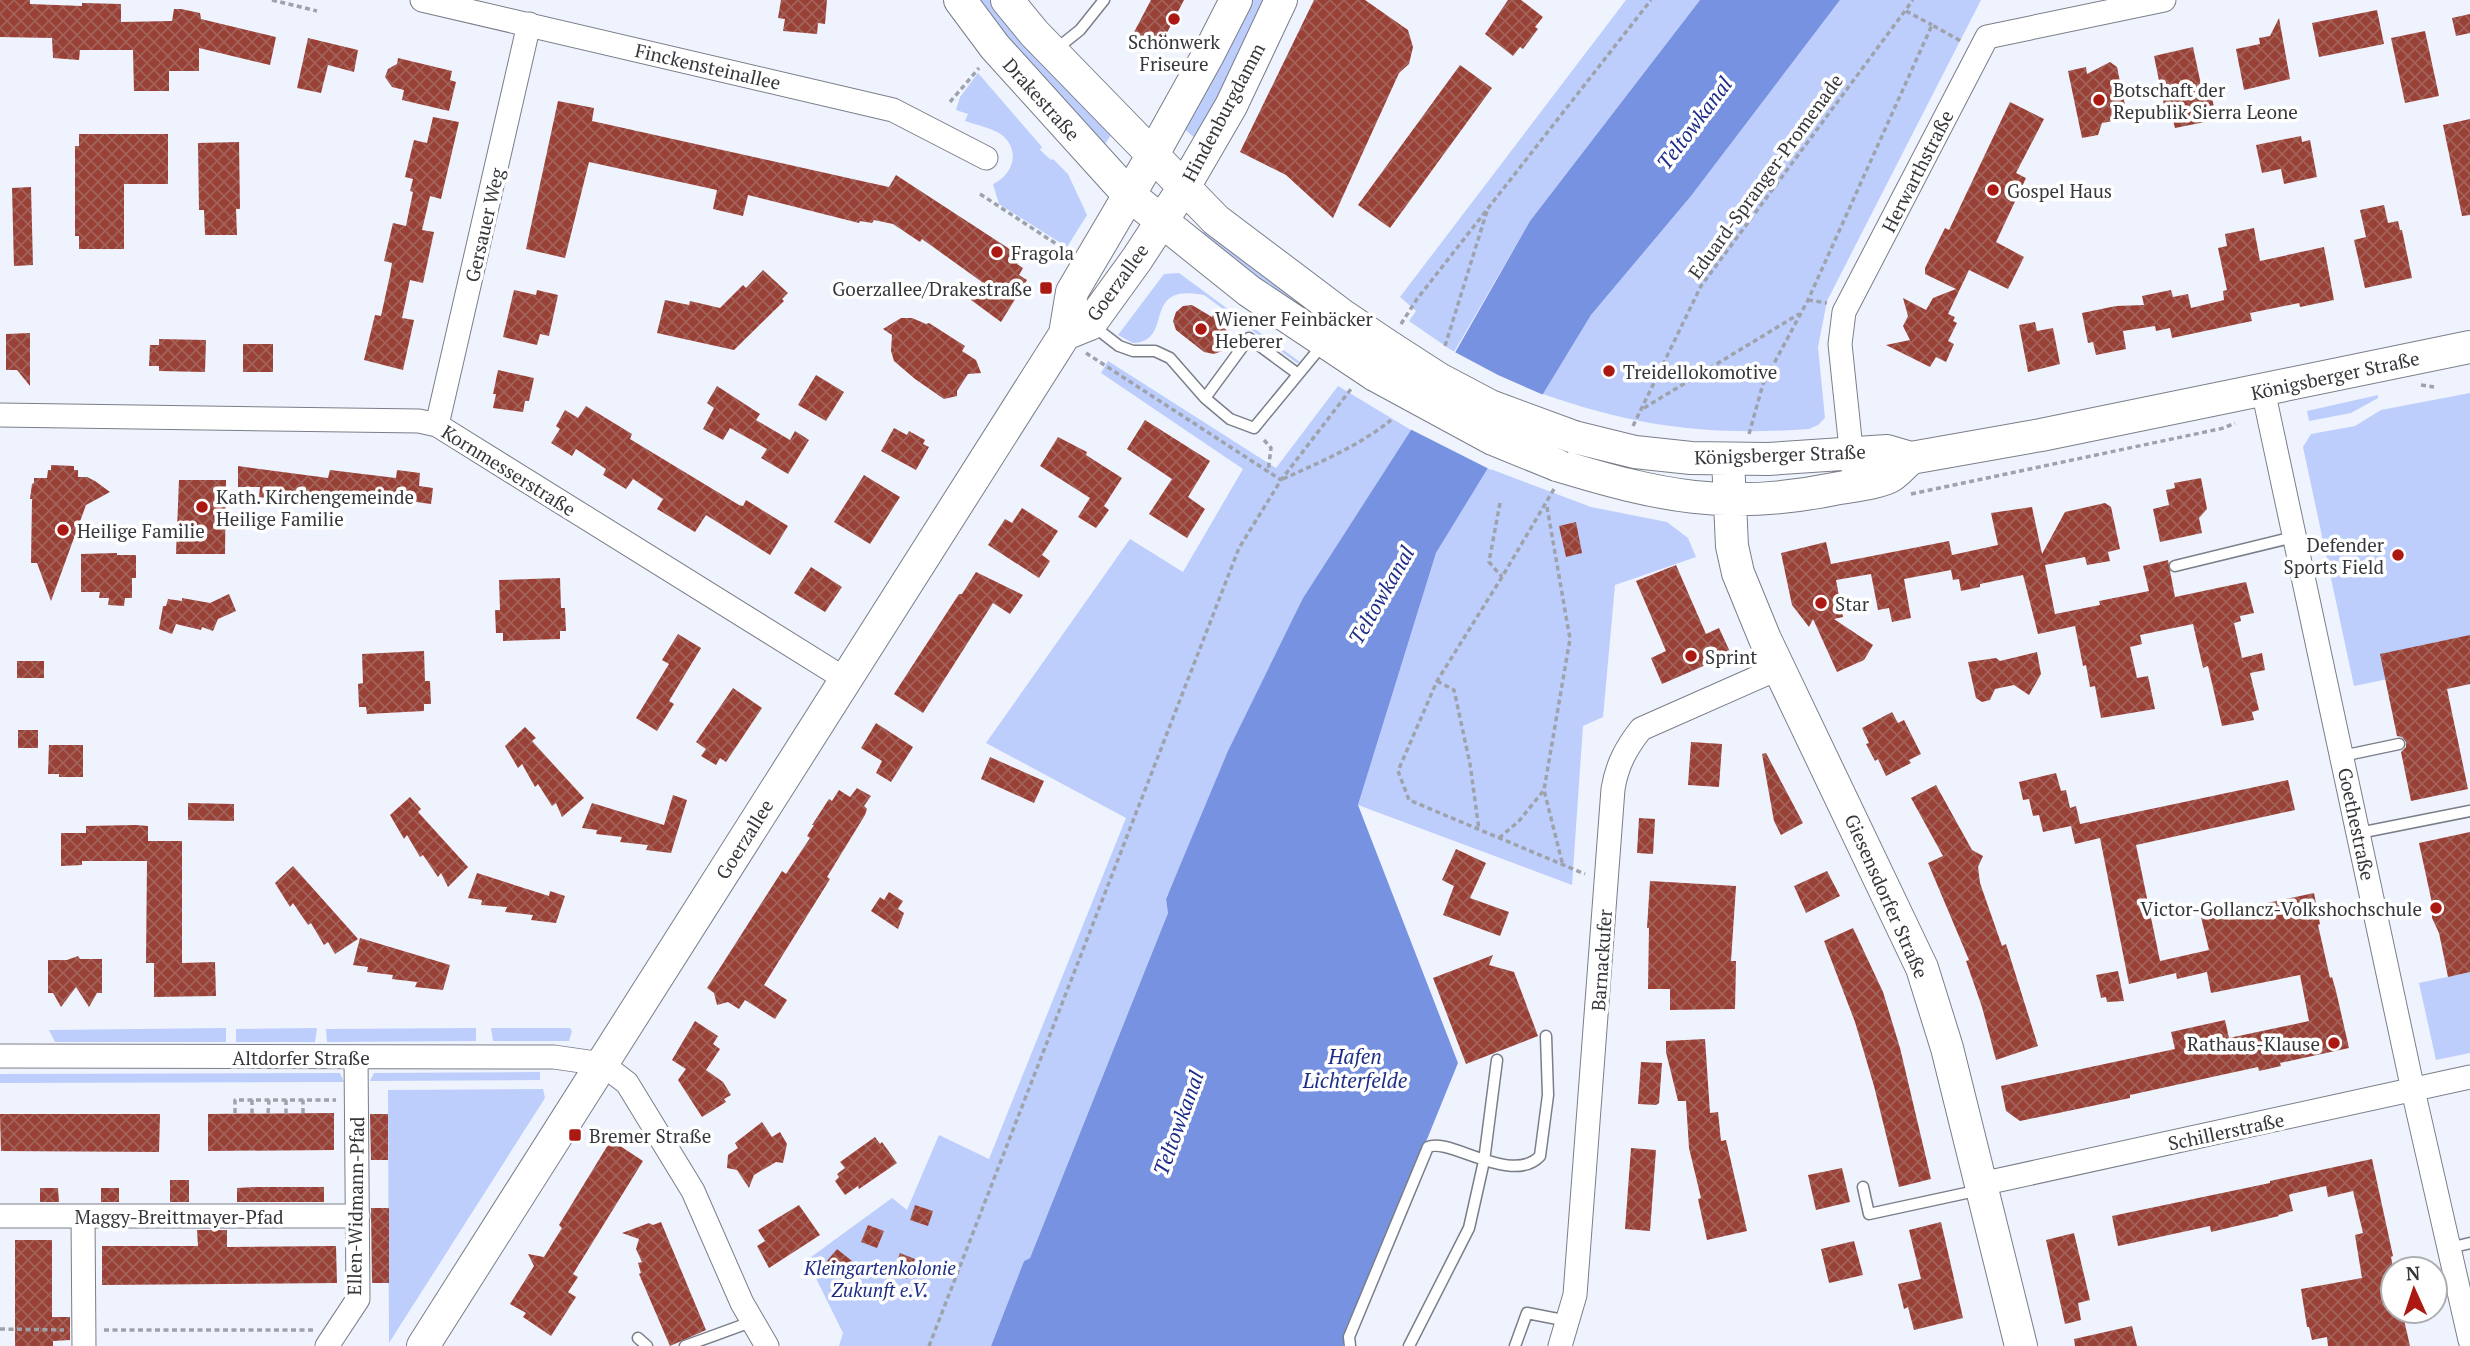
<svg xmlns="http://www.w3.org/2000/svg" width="2470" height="1346" font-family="'PT Serif',serif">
<defs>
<pattern id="building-cross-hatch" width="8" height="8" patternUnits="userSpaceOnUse" patternTransform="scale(1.75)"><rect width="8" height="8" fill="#994137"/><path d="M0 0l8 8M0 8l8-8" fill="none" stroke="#a3625a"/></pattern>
</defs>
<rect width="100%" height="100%" fill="#eef3fe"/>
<path fill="#bdcefc" d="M977,0H992L1111,135L1103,147L1035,74Z
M1251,0H1265L1196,139L1183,128Z
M1626,0H1700L1530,221L1454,352L1409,321L1416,311L1400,297Z
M1840,0H1981L1827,301L1818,347L1825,418L1818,425L1809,429C1709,436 1637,427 1543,394L1591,315L1691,196Z
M978,73L1042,147L1040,150L1051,160L1053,159L1068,174L1087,215L1067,247L999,204L993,184C1013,175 1021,151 1002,135C992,128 977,125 965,121L968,114L956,110L960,97Z
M1207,228L1383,359L1332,335L1200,236Z
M1179,273L1300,362L1297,363L1204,295C1139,282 1176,341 1133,343L1118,335L1164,274Z
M1108,361L1276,468L1338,386L1411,430L1303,598L1166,898L1168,913L1030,1258L1024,1261L991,1346H839L843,1333L807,1260L892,1198L907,1210L939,1135L989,1159L1126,818L986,743L1130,539L1183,572L1243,469L1101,373Z
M2470,393V662L2354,686L2303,447L2311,434L2355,426L2381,410Z
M2378,395V398L2351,413L2309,421L2307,411Z
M1488,468L1591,507L1667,522L1688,538L1696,557L1615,585L1603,717L1583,726L1572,885L1358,805L1436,553Z
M2470,972V1053L2436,1060L2419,983Z
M226,1028V1042H55L49,1030Z
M317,1028L315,1042H236V1029Z
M476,1028V1041L327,1042L326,1029Z
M491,1028H570L572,1031L569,1041H493Z
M540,1072V1080L370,1081L374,1073Z
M340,1073L344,1082L0,1083V1074Z
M543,1089L545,1098L389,1343L388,1090Z"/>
<path fill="#7792e0" d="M1700,0H1840L1691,196L1591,315L1543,394L1488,468L1436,553L1358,805L1458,1063L1343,1346H991L1024,1261L1030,1258L1168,913L1166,899L1228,751L1303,598L1411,430L1530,221Z"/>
<path fill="#eef3fe" d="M1451,350L1498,375L1546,396L1491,470L1408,428Z"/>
<path fill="url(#building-cross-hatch)" d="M0,0H30V4L82,6V3L121,4V22L172,21L174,9H181L200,13L201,19L276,37L270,65L199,48V71H169V91H134L133,50H80L79,60L53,58L52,38L0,37Z
M781,0H827L825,24L818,23L817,34L783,31L785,19L778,18Z
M1151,0H1184L1159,48L1133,34Z
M1314,0H1365L1408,30L1413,47L1409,64L1399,73L1333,218L1286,175L1240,152Z
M1508,0H1521L1543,17L1535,27L1538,29L1523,49L1520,47L1513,56L1485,34Z
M2377,10L2384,44L2319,57L2312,23Z
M2470,14V33L2456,36L2452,18Z
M2279,18L2290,79L2244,90L2236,49L2260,44L2259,38L2270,36Z
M2425,31L2439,96L2405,103L2391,38Z
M308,38L358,50L354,72L328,65L321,93L297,88Z
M2193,47L2204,99L2212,98L2216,116L2205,118V122L2175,128L2170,109L2165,110L2154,56Z
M398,58L452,71L450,80L456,82L449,111L402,100L404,90L392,87L385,77L388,69L397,64Z
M2110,62L2117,67L2125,105L2121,106L2124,119L2102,123L2098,135L2082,138L2068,71L2086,67L2087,74Z
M1460,65L1492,88L1390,228L1358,205Z
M558,101L594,108L592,121L857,180L889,187L896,175L1022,257L1017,264L1023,268L1019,275L1027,280L1001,322L971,300L982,282L922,239L920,242L893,224L874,220L872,223L860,221L859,223L748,195L743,216L713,209L717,190L589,162L565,258L526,249Z
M2010,102L2044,119L2016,173L2026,178L1996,242L2024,257L2008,289L1969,270L1948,314L1955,317L1953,321L1957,323L1948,341L1954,344L1946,362L1936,357L1930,367L1886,345L1910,340L1903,326L1908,316L1903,298L1926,310L1933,298L1956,289L1925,274V268L1945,228L1949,230Z
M433,117L459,122L441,199L430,196L422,230L434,232L423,283L410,280L402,318L414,320L403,370L364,360L375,315L381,316L390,275L392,263L384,261L393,223L406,226L413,192L410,191L413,179L405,177L414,140L427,143Z
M2470,119V215L2462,216L2443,125Z
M79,134H168V184H124V249H79V236H75V146H79Z
M2301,136L2302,142L2310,140L2317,177L2284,184L2281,169L2262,173L2256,145Z
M239,142L240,209H236L237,235H205L204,210H199L198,143Z
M31,187L33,265L14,266L12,188Z
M2384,205L2388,223L2398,221L2400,230H2402L2412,278L2365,288L2354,240L2366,237L2360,210Z
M2254,228L2260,261L2324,247L2334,300L2300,307L2299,303L2250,313L2252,321L2172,338L2170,328L2156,331L2155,326L2123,331L2126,349L2096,355L2093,342L2088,343L2082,313L2116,306L2144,305L2142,296L2171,290L2173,297L2188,294L2191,308L2224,300L2223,291L2227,290L2218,248L2227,246L2225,234Z
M763,270L788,293L782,299L784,301L734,350L657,333L665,300L689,305L690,301L720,308L743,285L746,288Z
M514,290L536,295L537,290L558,295L549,336L540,334L537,345L503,337Z
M1192,305L1212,317L1213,315L1226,328L1229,340L1222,351L1214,354L1204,352L1176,330L1173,321L1176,312L1183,306Z
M901,318H912L926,324L929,323L965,346L962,351L976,360L981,373L968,374L957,391V396L944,399L915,379L894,361L891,351L892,335L883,329Z
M2035,322L2037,331L2053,328L2060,364L2028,372L2019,325Z
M30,333V386L17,370H6V334Z
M159,339L206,340L205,372L159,371V366H149L150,345H159Z
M243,344H273V372H243Z
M498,370L534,378L529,401H525L523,412L493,408L496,394H493Z
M816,375L844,392L826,421L798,405Z
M717,386L760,414L756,420L790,440L795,431L809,440L788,474L761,458L767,449L730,428L723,440L703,429L714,408L707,403Z
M586,406L632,434L630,439L739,505L743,506L746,500L788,526L770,555L706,515L695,532L657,509L663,499L633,479L626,489L603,475L606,469L576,449L572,456L551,443L560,429L556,426L565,410L578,418Z
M1145,420L1210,461L1188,497L1205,509L1187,538L1149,514L1172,479L1127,449Z
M894,428L907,435L909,431L925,440L923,444L929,447L916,470L881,451Z
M1058,437L1087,452L1086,455L1122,478L1104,506L1109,510L1096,528L1078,517L1090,498L1040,466Z
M51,465L74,466V470H78V477H87L95,481L110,492L86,505L51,601L37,563H31L32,499H30L32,484L34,483V478H47L48,470H51Z
M238,466L328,478L330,470L396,478L397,470L420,473L419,486L433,488L431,504L373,496L372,503L306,495L305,503L259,497L260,487H238Z
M864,475L900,497L870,544L834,522Z
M2201,478L2207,509L2199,518L2202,533L2160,542L2153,509L2169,505L2166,490L2175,488L2174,483Z
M179,480H226L225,554H176Z
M2105,503L2111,507L2120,549L2108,552L2110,561L2087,565L2085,557L2045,565L2055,614L2100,605L2099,601L2149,591L2143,566L2168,560L2175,597L2246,582L2254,613L2240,616L2241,621L2234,623L2242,658L2262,653L2265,670L2250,673L2259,710L2252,712L2254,720L2222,726L2208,666L2203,668L2193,624L2140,635L2142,644L2130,647L2137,678L2148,676L2155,709L2101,718L2095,686L2090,687L2086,665L2083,666L2075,626L2038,634L2023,575L1980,584V587L1961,591L1959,579L1953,580L1951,570L1904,579L1911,618L1892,622L1889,608L1878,610L1871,574L1836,580L1843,617L1834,619L1873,645L1864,660L1837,672L1813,619L1809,627L1792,605L1781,553L1826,542L1831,564L1949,541L1952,555L1998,545L1991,513L2032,507L2042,554L2065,512Z
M1022,508L1058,531L1042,555L1050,561L1039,578L988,545L1005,519L1012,523Z
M1576,522L1582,553L1566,557L1559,526Z
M117,553V555H136V578H132V598H125L124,606L108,605L109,598H99L100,592H81V554Z
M1676,565L1706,634L1719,628L1731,654L1662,684L1651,658L1666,651L1636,581Z
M811,567L842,587L825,612L794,593Z
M976,572L1023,595L1010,614L993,603L923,713L894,694L959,594H962Z
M560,578L561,608H565L566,631H560V639L503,641V633H496L495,610H500L499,580Z
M229,594L236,611L218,619L213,631L202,627L201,630L176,624L172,634L159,629L163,606H166L168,599L182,601V598L210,603Z
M678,634L701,648L669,701L674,704L657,731L636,718L669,664L662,660Z
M2470,635V684L2447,689L2468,789L2411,801L2401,752L2406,747V742L2402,737L2397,736L2380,654Z
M424,651L425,681H430L431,704H424V711L367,714L366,707H359L358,684L363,683L362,654Z
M2037,652L2041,674L2029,695L2014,685L1995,689L1990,700L1982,702L1976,698L1968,662L1996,658L2000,661Z
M17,661H44V678H17Z
M733,688L762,708L726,762L720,758L716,765L701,756L706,749L696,742Z
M1892,712L1898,723L1904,720L1921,754L1909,760L1911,763L1886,776L1878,759L1875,761L1866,744L1869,743L1862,728Z
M876,723L913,747L891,782L876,773L882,761L861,748Z
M525,727L536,738L532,741L584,798L562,817L556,803L552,806L538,784L535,787L522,764L518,768L505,746Z
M18,730H38V748H18Z
M1691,742L1722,744L1719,787L1688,785Z
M49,745H83V777H59V774H48Z
M1766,753L1803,823L1781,835L1774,821L1762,754Z
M990,757L1044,781L1034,803L981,779Z
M2056,773L2061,791L2066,790L2070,808L2076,806L2080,824L2288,780L2295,810L2136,845L2160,961L2209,950L2201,917L2314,893L2320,924L2318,925L2330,978L2332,977L2336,991L2349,1048L2280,1063L2281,1066L2259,1071L2258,1067L2212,1077L2130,1095V1098L2020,1121L2006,1111L2001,1086L2175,1049L2171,1032L2225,1020L2229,1038L2309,1021L2300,975L2211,993L2207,972L2177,979L2176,973L2129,984L2100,838L2075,844L2071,826L2043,832L2039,815L2033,816L2029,799L2023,800L2019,782Z
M1936,785L1972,850L1983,856L1978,867L1980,883L2002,946L2006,944L2038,1046L1996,1060L1982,1007L1966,961L1969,960L1928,863L1943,856L1911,798Z
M857,788L871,796L864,806L867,809L865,815L827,877L830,879L764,985L787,1000L775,1019L745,1000L739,1009L728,1002L717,1005L714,993L707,988L725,960L782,871L786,874L810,838L807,836L814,825H812L829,799L832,801L839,790L850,797Z
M673,795L687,800L671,853L646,850L648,845L620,842L622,837L596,834L597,830L582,828L592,803L664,825Z
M410,797L421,809L418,812L468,867L448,887L441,873L438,877L423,855L420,857L407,835L404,839L390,815Z
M188,803L234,804V821L188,820Z
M1639,818L1655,819L1653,854L1637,853Z
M136,825L148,826V841H182V963L215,962L216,996L154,997V963H146L147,861H82V865L61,866V833H86V826Z
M2470,832V972L2448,977L2439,933L2432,918V903L2419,843Z
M1456,849L1486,863L1470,898L1509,912L1500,936L1443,915L1454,886L1442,880Z
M293,866L358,939L335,954L328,942L324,945L311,923L308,925L293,903L290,907L275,883Z
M1827,871L1840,896L1806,913L1794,886Z
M477,873L549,896L550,891L565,896L556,923L531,920L533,915L505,912L507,907L481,905L482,900L468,898Z
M1650,881L1736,886L1731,961H1736L1735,1009L1670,1010V989H1648L1649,928H1647Z
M889,892L903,901L898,909L904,913L898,929L871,911L880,897L884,900Z
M1853,928L1883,992L1900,1048L1931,1179L1899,1187L1874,1086L1855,1022L1824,941Z
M360,938L450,965L443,990L415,987L417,982L392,979L393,975L367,972L368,967L353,965Z
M1493,955L1489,965L1514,972L1538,1036L1466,1064L1433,978Z
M78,956L80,959H102V993H97L89,1007L76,987L61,1007L53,993H48V960H67Z
M2118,971L2124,1001L2107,1002L2106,997L2101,998L2096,975Z
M695,1021L718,1036L713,1044L720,1049L706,1070L723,1082L731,1095L724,1099L726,1102L702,1117L678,1080L686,1069L672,1060Z
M1705,1039L1710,1113L1718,1112L1721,1141L1726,1140L1747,1231L1707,1240L1698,1199L1701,1198L1689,1148L1686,1101H1678L1666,1052V1041Z
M1641,1062L1662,1063L1659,1103L1656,1105L1638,1104Z
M334,1113V1150L208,1151V1114Z
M0,1114H160L159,1152L1,1151Z
M370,1114H388V1160H371Z
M762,1122L772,1137L780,1132L787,1144L783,1163L776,1162L754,1175L749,1188L737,1170L727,1168L728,1155L738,1148L735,1143Z
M875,1137L880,1144L882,1142L897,1163L859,1189L858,1186L845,1195L835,1181L839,1177L837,1174L845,1168L840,1162Z
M611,1140L643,1161L573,1274L578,1277L568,1292L576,1297L551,1336L523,1317L526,1313L510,1304L534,1266L528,1254L544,1257L562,1228L559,1225Z
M1631,1148L1656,1150L1650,1231L1625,1229Z
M2372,1159L2393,1256L2391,1257L2393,1267V1311H2402L2410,1346H2328L2327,1337L2312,1340L2309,1327H2307L2301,1289L2362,1278L2355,1235L2363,1233L2353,1191L2328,1197L2326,1186L2291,1194L2289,1195L2293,1211L2278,1215L2279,1216L2211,1232L2210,1226L2118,1246L2112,1216L2270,1183V1181Z
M1842,1168L1850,1202L1816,1210L1808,1175Z
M170,1180H189V1202H170Z
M255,1187H324V1202H237V1188Z
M40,1188H58L59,1202H40Z
M101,1188H119V1202H101Z
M799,1205L820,1235L769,1268L757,1246L765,1241L758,1230Z
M915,1205L933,1211L928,1226L910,1220Z
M371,1208H389V1283H372Z
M661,1222L706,1330L670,1346L639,1274L641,1273L638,1263L642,1262L636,1249L639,1239L622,1233L649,1223L653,1225Z
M1941,1222L1963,1318L1914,1330L1908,1307L1904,1309L1898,1284L1921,1279L1909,1230Z
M868,1225L884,1231L877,1248L861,1242Z
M197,1230H227V1247L336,1246L337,1283L102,1285V1246H198Z
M2074,1233L2090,1300L2078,1303L2081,1320L2065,1324L2046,1240Z
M15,1240H52V1317H70V1340L53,1341V1346H15Z
M1854,1241L1863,1275L1829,1283L1821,1249Z
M837,1249L852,1261L842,1275L826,1262Z
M900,1253L915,1259L907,1279L892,1273Z
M2132,1326L2137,1346H2075L2074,1339Z"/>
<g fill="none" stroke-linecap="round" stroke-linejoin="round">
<defs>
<path id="lane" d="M1055,50L1080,30L1104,0
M1092,325L1119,346L1133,351H1155L1170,358L1205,398L1249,338L1298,374
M1205,398L1230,419L1254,428L1324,343
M2175,566L2294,537
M2342,756L2399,744
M2359,833L2470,811
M1863,1187L1869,1214L1980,1190
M2449,1248L2470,1243
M638,1338L647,1346
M685,1346L751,1322
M1350,1346L1349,1337L1428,1147C1449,1137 1512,1186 1540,1156L1548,1095L1546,1036
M1409,1346L1469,1228L1484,1161L1497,1060
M1515,1346L1527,1313L1568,1321"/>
<path id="street" d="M422,0L893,110L986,158
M2263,390L2413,1090L2470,1340
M0,415L419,421L437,425L845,679
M437,425L529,24
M1853,468L1840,344L1844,312L1987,37L2164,0
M0,1056L554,1057L602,1064L627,1083L693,1191L742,1303L767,1346
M1981,1184L2470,1077
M0,1216H358
M83,1216L84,1346
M327,1346L358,1299L356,1057
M1560,1346L1575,1295L1613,789C1617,765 1626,748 1641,729L1779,668"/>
<path id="secondary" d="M960,0L995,47L1128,194L1249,291L1375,375
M1007,0L1034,33L1216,220L1342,315L1391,348
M1065,334L1090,324L1137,259L1184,187L1231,106L1281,0
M1574,437L1635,452L1691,458L1768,459L1887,451L1911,458L2041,435L2470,347
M1728,459L1732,546L1738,573L1765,639L1922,968L1947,1048L2021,1346
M1557,465C1659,496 1727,511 1834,489C1849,486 1880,483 1891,476C1898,471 1904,464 1911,458
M423,1346L1065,334L1072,292L1152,156L1208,55L1236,0"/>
</defs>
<use href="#lane" stroke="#7a7e88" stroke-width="13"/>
<use href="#street" stroke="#7a7e88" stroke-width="25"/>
<use href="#secondary" stroke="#7a7e88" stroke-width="34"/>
<path stroke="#9ea2aa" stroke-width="3.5" stroke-dasharray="5 3.5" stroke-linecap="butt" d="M272,0L317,11
M1906,11L1932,25
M950,102L979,68
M980,194L1067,251
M1808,300L1827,303
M1401,324L1417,299L1651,0
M1445,346L1487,211
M1086,353L1281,480
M2421,385L2434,387
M1644,408L1799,314
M1633,426L1701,286L1913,0
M1749,434L1763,384L1808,300L1932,25L1961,41
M1264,440L1271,448L1268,472
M1283,479C1320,462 1359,446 1391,420
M1554,489L1502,577L1437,681L1398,771L1409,800L1585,874
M1911,494L2224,428L2235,423
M1500,503L1489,562L1502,577
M1547,507L1570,639L1544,790L1563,866
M1437,681L1454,690L1470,764L1479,830
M1499,838L1519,821L1544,790
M252,1100V1113
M286,1100V1113
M235,1113V1100H336
M268,1113L269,1100
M303,1113V1100
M0,1329L64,1330
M104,1330H313
M929,1346L1239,548L1281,480L1351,389"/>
<use href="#lane" stroke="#fff" stroke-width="10"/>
<use href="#street" stroke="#fff" stroke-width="23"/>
<use href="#secondary" stroke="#fff" stroke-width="32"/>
<defs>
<path id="secondary-bridge" d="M1391,348L1439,379L1490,406L1574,437
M1375,375L1493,439L1557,465"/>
</defs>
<use href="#secondary-bridge" stroke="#7a7e88" stroke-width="34" stroke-linecap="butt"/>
<use href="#secondary-bridge" stroke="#fff" stroke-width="32"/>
</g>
<g fill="#ab1912" stroke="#fff" stroke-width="2.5">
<circle cx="1174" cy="19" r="7"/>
<circle cx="2099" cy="100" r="7"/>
<circle cx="1993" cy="190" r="7"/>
<circle cx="997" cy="252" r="7"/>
<rect x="1039" y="281" width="14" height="14" rx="3.5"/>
<circle cx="1201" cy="329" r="7"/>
<circle cx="1609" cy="371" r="7"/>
<circle cx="202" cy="507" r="7"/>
<circle cx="63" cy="530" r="7"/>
<circle cx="2398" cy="555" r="7"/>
<circle cx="1821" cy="603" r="7"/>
<circle cx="1691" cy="656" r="7"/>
<circle cx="2436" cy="908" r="7"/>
<circle cx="2334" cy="1043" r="7"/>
<rect x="568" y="1128" width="14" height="14" rx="3.5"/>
</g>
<g text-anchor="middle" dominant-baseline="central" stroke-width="7" stroke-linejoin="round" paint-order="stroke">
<g font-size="19" fill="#35373b" stroke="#fff" text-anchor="start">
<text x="1174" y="41" text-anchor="middle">Schönwerk<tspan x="1174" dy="22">Friseure</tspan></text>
<text x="2113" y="89">Botschaft der<tspan x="2113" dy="22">Republik Sierra Leone</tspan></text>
<text x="2007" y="190">Gospel Haus</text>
<text x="1011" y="252">Fragola</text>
<text x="1032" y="288" text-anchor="end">Goerzallee/Drakestraße</text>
<text x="1215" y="318">Wiener Feinbäcker<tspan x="1215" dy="22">Heberer</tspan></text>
<text x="1623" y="371">Treidellokomotive</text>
<text x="216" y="496">Kath. Kirchengemeinde<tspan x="216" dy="22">Heilige Familie</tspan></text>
<text x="77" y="530">Heilige Familie</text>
<text x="2384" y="544" text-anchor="end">Defender<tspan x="2384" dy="22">Sports Field</tspan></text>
<text x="1835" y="603">Star</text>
<text x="1705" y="656">Sprint</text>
<text x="2422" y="908" text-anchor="end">Victor-Gollancz-Volkshochschule</text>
<text x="2320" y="1043" text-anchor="end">Rathaus-Klause</text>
<text x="589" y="1135">Bremer Straße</text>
</g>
<g font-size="19" fill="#35373b" stroke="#fff">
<text transform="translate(708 66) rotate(13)">Finckensteinallee</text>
<text transform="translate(1042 99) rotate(48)">Drakestraße</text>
<text transform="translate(1223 112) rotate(-62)">Hindenburgdamm</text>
<text transform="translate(1917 171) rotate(-63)">Herwarthstraße</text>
<text transform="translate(1765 176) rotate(-54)">Eduard-Spranger-Promenade</text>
<text transform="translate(484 225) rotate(-77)">Gersauer Weg</text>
<text transform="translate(1117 282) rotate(-54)">Goerzallee</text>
<text transform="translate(2335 375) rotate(-12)">Königsberger Straße</text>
<text transform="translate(1780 454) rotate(-2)">Königsberger Straße</text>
<text transform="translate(509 470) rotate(32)">Kornmesserstraße</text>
<text transform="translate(2357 824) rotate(78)">Goethestraße</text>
<text transform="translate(744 839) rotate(-58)">Goerzallee</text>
<text transform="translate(1887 896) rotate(66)">Giesensdorfer Straße</text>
<text transform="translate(1601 960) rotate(-86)">Barnackufer</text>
<text x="301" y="1057">Altdorfer Straße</text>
<text transform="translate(2226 1131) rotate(-12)">Schillerstraße</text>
<text transform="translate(355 1206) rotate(-89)">Ellen-Widmann-Pfad</text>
<text x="179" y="1216">Maggy-Breittmayer-Pfad</text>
</g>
<g font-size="19" font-style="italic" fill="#1d2d86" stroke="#fff">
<text x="880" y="1267">Kleingartenkolonie<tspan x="880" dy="22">Zukunft e.V.</tspan></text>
</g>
<g font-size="21" font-style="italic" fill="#1e2e88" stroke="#fff">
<text transform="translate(1694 123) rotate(-53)">Teltowkanal</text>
<text transform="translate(1381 595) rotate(-60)">Teltowkanal</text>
<text x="1355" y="1056">Hafen<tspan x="1355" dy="24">Lichterfelde</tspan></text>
<text transform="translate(1178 1123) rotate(-70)">Teltowkanal</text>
</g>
</g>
<g transform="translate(2414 1290) rotate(357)"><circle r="33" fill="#ffffff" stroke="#aeafb1" stroke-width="2"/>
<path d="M0-5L12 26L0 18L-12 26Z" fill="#ab1912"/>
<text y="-10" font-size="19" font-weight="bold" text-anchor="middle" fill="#35373b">N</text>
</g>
</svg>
